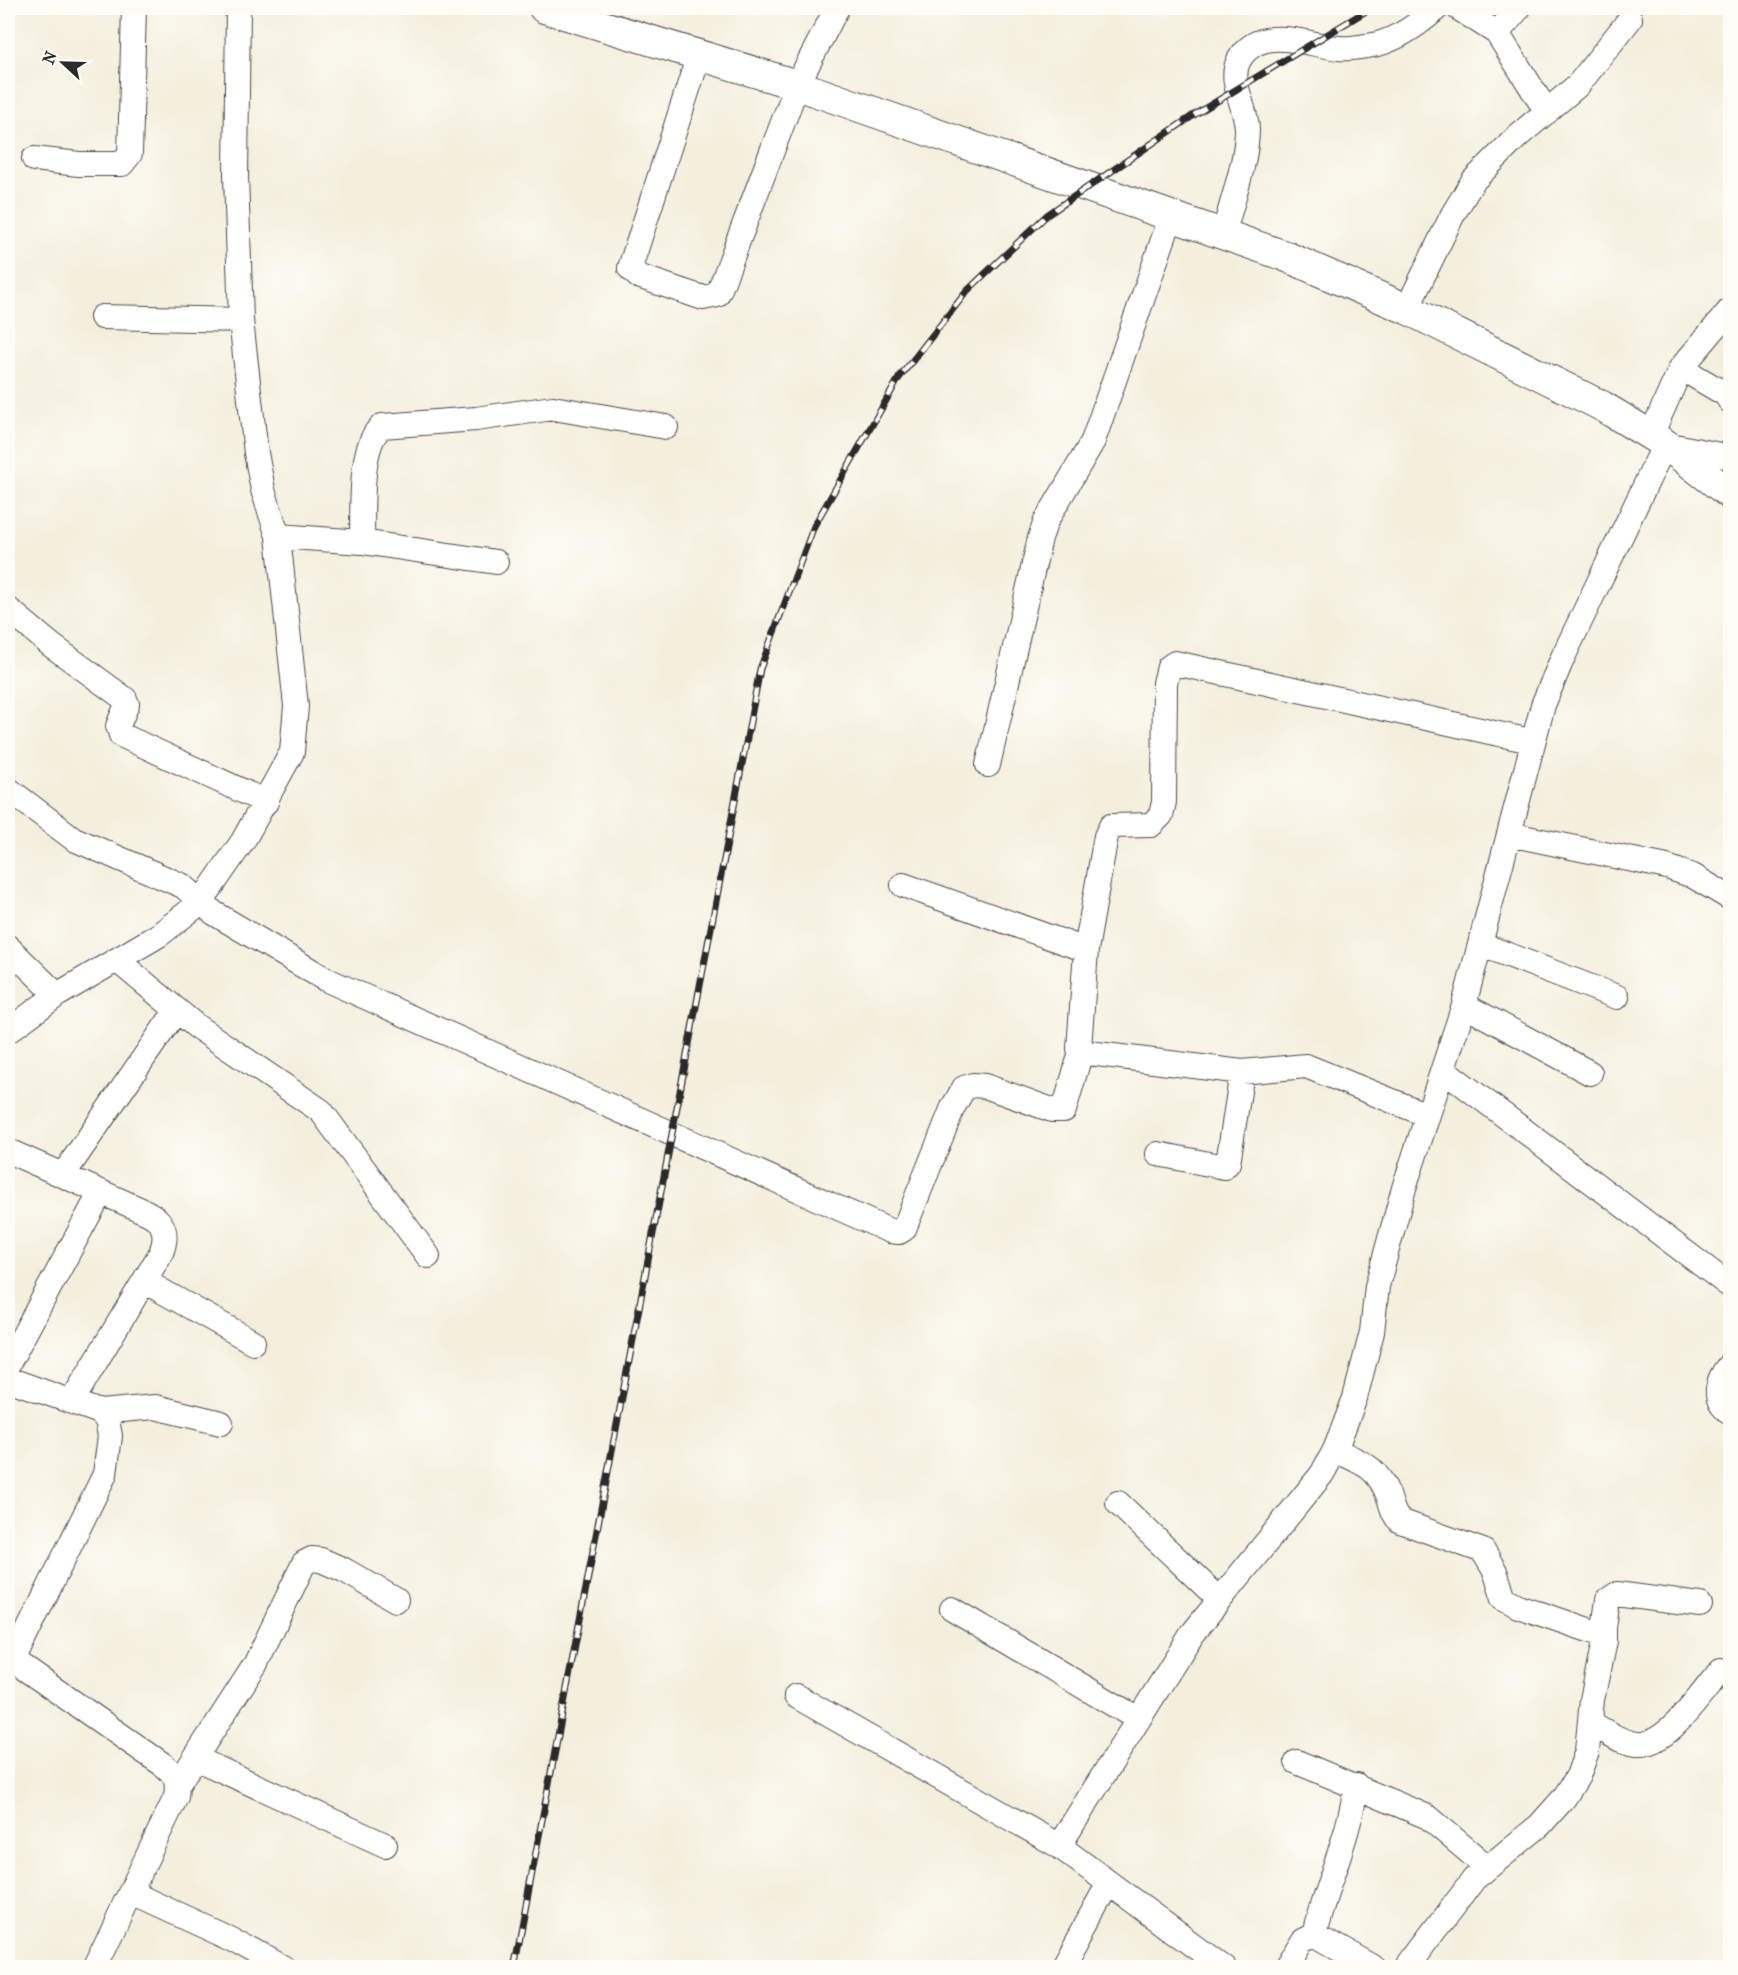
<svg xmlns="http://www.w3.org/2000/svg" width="1738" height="1975" font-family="'IM FELL French Canon',serif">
<rect width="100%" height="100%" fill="#fdfcf7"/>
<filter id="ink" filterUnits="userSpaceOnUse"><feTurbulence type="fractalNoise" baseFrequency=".0167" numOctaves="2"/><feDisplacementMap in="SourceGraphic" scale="12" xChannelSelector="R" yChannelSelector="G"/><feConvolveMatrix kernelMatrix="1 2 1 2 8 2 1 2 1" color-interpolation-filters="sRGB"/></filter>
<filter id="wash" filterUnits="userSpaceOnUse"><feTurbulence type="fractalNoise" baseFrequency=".008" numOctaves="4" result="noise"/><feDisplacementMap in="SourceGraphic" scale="24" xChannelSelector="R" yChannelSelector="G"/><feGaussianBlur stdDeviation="1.35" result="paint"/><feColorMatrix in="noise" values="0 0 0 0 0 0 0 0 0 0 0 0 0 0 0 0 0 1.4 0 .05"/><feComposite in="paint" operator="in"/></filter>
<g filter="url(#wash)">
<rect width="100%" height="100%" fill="#f4efdd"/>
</g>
<g filter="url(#ink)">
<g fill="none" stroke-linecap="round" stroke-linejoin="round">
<defs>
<path id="minor" d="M1458,8L1497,33
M1519,8L1497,33L1547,112
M699,55L630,268L638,276L703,298L717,295L720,289L797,85L837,8
M34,159L79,164H122L130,154L134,8
M1224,233C1232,200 1246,165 1247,131C1248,108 1227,82 1239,60C1260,23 1307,45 1339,48C1348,49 1358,47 1367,46C1394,43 1418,25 1437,8
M1407,309L1453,214L1473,181L1519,135L1578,85L1630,19
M102,317L241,320
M1681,368L1725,394L1730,401
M1651,435L1681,368L1730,310
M278,536L362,542L496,562
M362,542C363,513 358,445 382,426L476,419L553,408L666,427
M8,609L51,645L125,699L127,704L118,726L121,735L266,802
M988,765L1040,538L1046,521L1093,441L1172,214
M8,789L74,839L183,886L214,913L325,979L890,1231L899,1232L904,1229L953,1107L964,1088L973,1085L985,1086L1052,1110H1064L1081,1052
M1509,834L1667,867L1693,876L1730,898
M903,885L1086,950
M1480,944L1617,997
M8,947L57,995
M118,961L196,1026L321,1111L428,1256
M1464,1005L1590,1073
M8,1031L57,995L159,935L201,902L243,841L292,752L296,706L278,536L263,490L256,453L241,320L236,176L238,8
M1444,1070L1730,1286
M1427,1115L1306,1066L1242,1072L1081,1052L1079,1049L1086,950L1106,836L1111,826L1151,825L1161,815L1164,802L1165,683L1169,667L1175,663L1531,741
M8,1151L148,1213C165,1222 168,1235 161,1253L72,1401
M1158,1154L1224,1167L1228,1163L1242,1072
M63,1175L176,1011
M144,1281L253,1342
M8,1364L101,1192
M1730,1364C1717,1379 1711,1400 1730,1412
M8,1379L100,1412L107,1420L110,1436L105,1474L13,1661
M100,1412L155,1407L221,1423
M1335,1450C1362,1463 1377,1466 1388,1495C1392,1505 1392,1514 1400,1521L1483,1551L1495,1571L1504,1598L1518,1606L1597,1633L1604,1628L1608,1600L1617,1594L1700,1605
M1118,1503L1219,1599
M952,1609L1138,1719
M8,1657L165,1766C177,1776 178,1783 176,1797L94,1968
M796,1696L1059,1846L1224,1968
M1591,1723C1605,1731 1620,1742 1637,1744C1667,1747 1703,1691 1721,1670
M195,1758L385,1845
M1297,1762L1428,1817L1487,1867
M178,1784L255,1665L304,1563L312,1559L321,1560L344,1570L396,1600
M1059,1846L1192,1634L1322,1474L1335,1450L1355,1398L1372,1332L1377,1286L1404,1188L1464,1005L1543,705L1563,657L1665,444L1730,457
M131,1893L231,1939L283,1968
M1314,1934C1326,1884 1350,1836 1356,1785
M1062,1968L1109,1883
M1285,1968L1302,1940L1314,1934L1374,1968
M1407,1968L1474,1879L1540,1825L1564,1798L1578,1776L1587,1751L1592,1700L1604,1641V1628"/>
<path id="major" d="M544,8L797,85L1285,256L1407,309L1602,406L1665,444L1730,494"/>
</defs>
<use href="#minor" stroke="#494846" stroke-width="26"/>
<use href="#major" stroke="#494846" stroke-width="32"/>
<use href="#minor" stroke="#fff" stroke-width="24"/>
<use href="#major" stroke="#fff" stroke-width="30"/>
<defs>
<path id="rail" d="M514,1968L760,669L814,526L899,378L967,291L1047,215L1194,115L1371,8"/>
</defs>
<use href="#rail" stroke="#2b2b2b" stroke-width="7"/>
<use href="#rail" stroke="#fdfcf7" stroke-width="4.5" stroke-dasharray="14" stroke-linecap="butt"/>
</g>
</g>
<rect width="1738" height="1975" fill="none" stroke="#fdfcf7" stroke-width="30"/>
<g transform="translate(63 63) rotate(292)" stroke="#fdfcf7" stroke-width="4.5" paint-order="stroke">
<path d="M0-4.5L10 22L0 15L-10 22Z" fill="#2b2b2b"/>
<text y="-9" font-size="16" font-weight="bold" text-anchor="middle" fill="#2b2b2b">N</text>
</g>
</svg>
